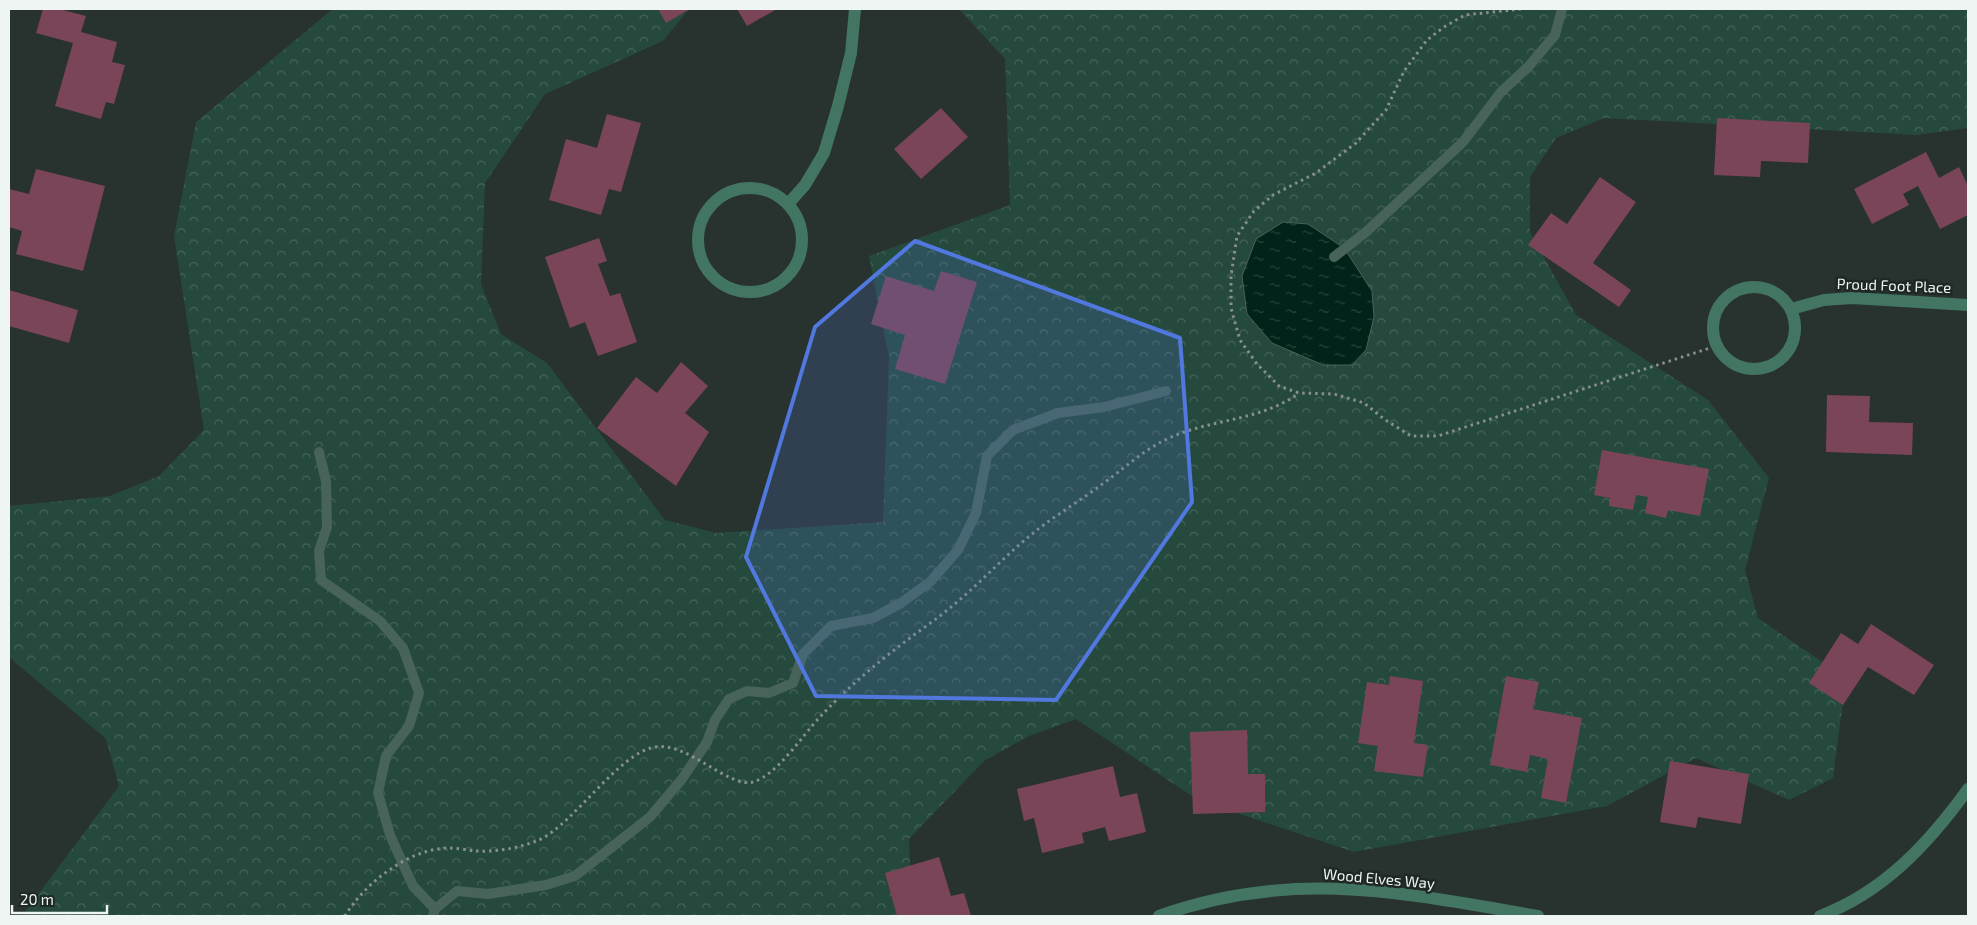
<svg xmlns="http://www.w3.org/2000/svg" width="1977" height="925" font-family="'Exo 2',sans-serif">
<defs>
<pattern id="forest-crowns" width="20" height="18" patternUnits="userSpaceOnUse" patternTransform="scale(1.25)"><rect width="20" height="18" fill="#26493d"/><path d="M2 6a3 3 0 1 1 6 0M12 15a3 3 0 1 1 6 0" fill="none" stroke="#46645a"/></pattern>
<pattern id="water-ripples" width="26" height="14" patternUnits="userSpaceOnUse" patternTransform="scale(1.25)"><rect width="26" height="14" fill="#002419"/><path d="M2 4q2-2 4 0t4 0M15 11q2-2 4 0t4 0" fill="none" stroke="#26443b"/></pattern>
</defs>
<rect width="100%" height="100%" fill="#28322e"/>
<path fill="url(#forest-crowns)" d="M333,9H689L663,41L545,94L485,183L481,284L501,334L547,363L665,520L716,533L883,522L889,358L869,256L1010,205L1005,59L959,9H1968V128L1916,135L1604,118L1556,138L1530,177V232L1576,315L1708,400L1769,478L1745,570L1758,618L1846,678L1833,778L1789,800L1696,758L1607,806L1354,852L1198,800L1076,719L1029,736L984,761L909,839L912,916H22L119,786L106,739L9,657V506L110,496L159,476L204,430L174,236L196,122Z"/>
<path fill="url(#water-ripples)" stroke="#47635a" d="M1283,222L1308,224L1344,248L1372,291L1374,317L1366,350L1352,365H1323L1272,343L1247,314L1242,276L1256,239Z"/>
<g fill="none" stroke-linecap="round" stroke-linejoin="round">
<path stroke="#47635a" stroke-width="10" d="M1334,257L1366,232L1463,142L1501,92L1529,66L1555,35L1562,9
M319,452L326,481L327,527L319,551L321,580L380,621L403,648L419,693L409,726L386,756L378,793L390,835L413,886L435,909
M433,916L435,909L457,891L488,894L546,885L575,876L650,817L682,779L707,742L715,720L729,699L747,691L769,693L793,683L803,654L831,626L873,618L901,603L930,582L958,550L976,513L987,456L1013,430L1058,413L1104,407L1166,391"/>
</g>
<path fill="#7a4558" d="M43,9H59L86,16L81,32L117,42L112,62L125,65L114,104L106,102L101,119L55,106L73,43L36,33Z
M658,9H690L666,23Z
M737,9H777L747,26Z
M941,108L968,137L921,179L894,149Z
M607,114L641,123L621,192L609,189L601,215L549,200L566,139L597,148Z
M1717,118L1810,123L1808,163L1761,161L1760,177L1714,175Z
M1926,152L1939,178L1959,167L1968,186V215L1940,229L1918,186L1903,194L1909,205L1872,224L1854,189Z
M36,169L105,186L83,271L16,254L22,231L9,227V189L29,194Z
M1600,177L1636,202L1593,263L1631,290L1619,307L1528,245L1551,213L1567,224Z
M599,238L607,261L598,264L610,296L620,293L637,342L598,356L585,322L570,328L545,257Z
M941,271L977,282L945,384L895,369L905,335L871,324L886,276L934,291Z
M9,290L78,310L69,343L9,326Z
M681,362L708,386L685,413L709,432L676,486L597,428L636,377L657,393Z
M1827,395L1870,396L1869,422L1913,423L1912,455L1826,452Z
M1602,450L1709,469L1700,516L1668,510L1666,518L1645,513L1648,497L1636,495L1633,510L1609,506L1610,498L1594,495Z
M1871,624L1934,665L1914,695L1868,667L1843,705L1809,683L1841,633L1858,644Z
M1390,676L1423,681L1414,743L1428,745L1423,777L1374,771L1378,746L1358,743L1367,682L1389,685Z
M1506,676L1539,682L1533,709L1582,718L1566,803L1541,798L1548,759L1530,755L1527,772L1490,765Z
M1247,730L1248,774H1265V812L1193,814L1190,732Z
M1670,761L1749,774L1741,824L1698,817L1696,828L1660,822Z
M1113,766L1120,797L1137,793L1146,832L1109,841L1105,827L1082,833L1084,843L1042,853L1034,818L1024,821L1017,789Z
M939,857L951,896L964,893L971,916H897L885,873Z"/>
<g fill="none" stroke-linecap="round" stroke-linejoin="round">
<path stroke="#87908c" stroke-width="3" stroke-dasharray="2.5 4" stroke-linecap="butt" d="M1521,9L1465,15L1444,27L1427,40L1404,71L1386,110L1356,143L1316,173L1273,195L1254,211L1237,236L1231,276V308L1240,340L1257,364L1279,386L1299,393L1334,394L1364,403L1384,419L1411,436H1438L1716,346
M345,916C364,884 408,849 448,848C457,848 467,850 476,851C498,852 519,848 539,840C574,824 620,751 656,747C688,742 728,788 753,782C777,775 802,736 819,718C844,691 873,666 902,644C920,630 940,617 957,602C981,582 1002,559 1026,539C1049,519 1077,503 1101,485C1121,471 1141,452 1163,441C1207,418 1258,423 1299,393"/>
<path stroke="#437563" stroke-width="12" d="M698 240a52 52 0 1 1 104 0a52 52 0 1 1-104 0Z
M788,204L805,185L824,153L838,106L851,53L855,9
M1713 328a41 41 0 1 1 82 0a41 41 0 1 1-82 0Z
M1791,309L1824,300L1852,298L1968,305
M1159,916C1293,868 1404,893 1538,916
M1820,916C1884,892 1929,843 1968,789"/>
</g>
<path fill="#5178de" fill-opacity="0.2" stroke="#5178de" stroke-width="4" stroke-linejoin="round" d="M915,241L1180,338L1192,502L1056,700L816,696L746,557L815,327Z"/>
<g text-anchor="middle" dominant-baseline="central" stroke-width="5" stroke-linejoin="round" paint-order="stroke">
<g font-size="15" fill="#eef5f2" stroke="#1e2824">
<text transform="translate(1894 285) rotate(2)">Proud Foot Place</text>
<text transform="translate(1379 878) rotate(5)">Wood Elves Way</text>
</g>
</g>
<rect width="1977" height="925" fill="none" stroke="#eef5f2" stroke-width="20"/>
<path d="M12 905v8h95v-8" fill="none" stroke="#eef5f2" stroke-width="2.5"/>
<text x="20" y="905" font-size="15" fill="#eef5f2" stroke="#1e2824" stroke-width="4" paint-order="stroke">20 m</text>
</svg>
